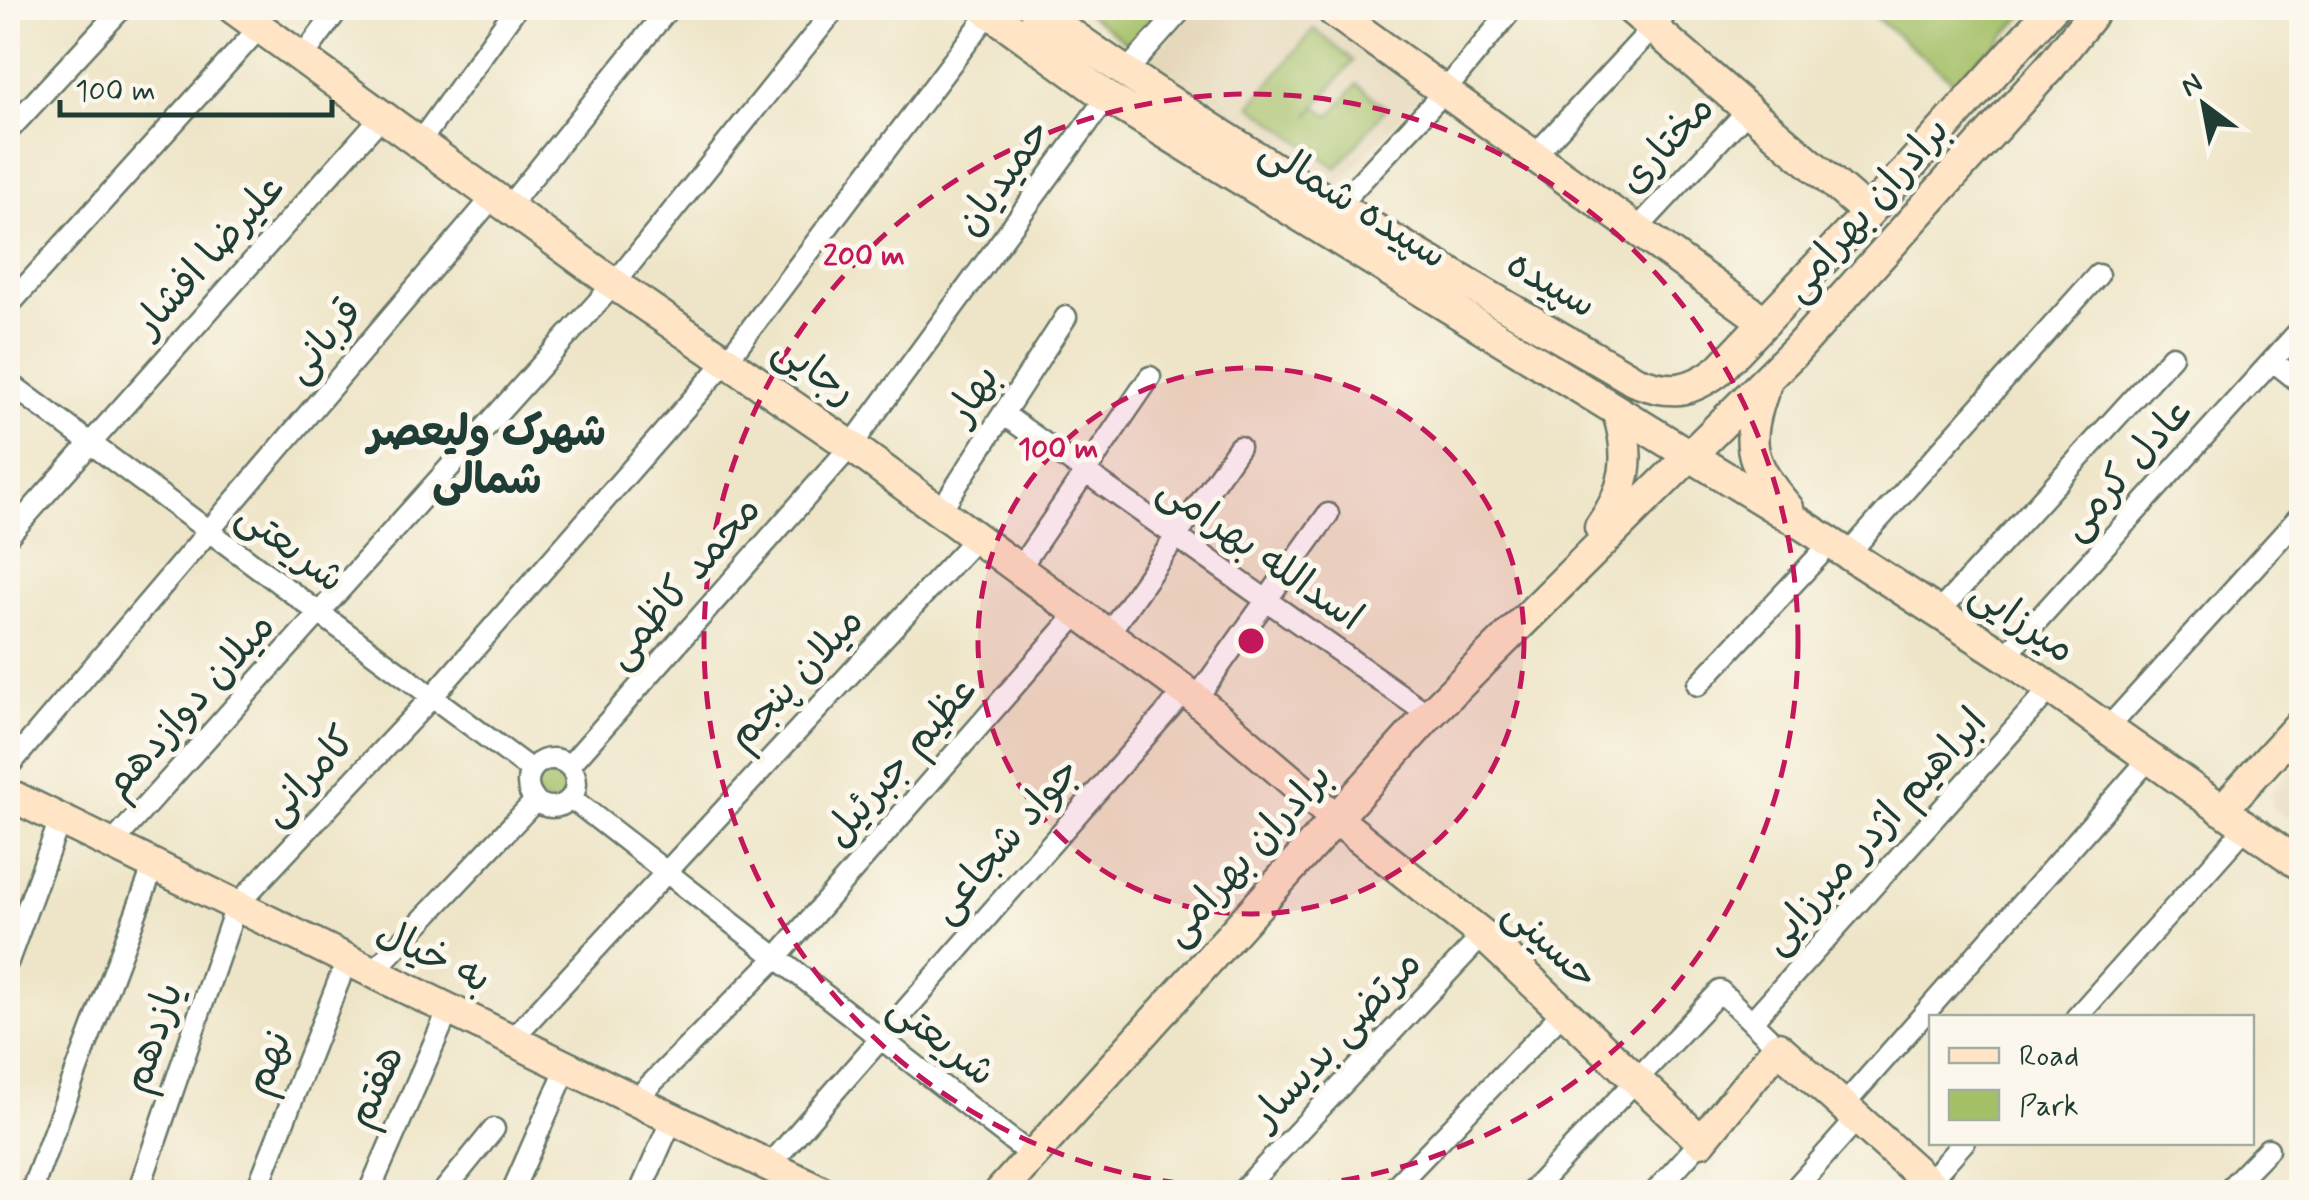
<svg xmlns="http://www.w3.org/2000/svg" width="2309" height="1200" font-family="Mynerve,'Playpen Sans Arabic',sans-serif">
<rect width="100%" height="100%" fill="#fbf7ec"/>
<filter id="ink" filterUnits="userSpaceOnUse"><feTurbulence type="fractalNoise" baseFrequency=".01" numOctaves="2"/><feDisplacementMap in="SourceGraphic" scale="20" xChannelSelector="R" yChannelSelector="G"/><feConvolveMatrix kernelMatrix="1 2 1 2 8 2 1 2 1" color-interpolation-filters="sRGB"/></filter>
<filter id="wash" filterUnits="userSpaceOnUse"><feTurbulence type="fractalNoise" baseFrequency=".0048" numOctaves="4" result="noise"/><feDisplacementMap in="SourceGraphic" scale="40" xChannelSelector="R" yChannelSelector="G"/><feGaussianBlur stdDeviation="2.25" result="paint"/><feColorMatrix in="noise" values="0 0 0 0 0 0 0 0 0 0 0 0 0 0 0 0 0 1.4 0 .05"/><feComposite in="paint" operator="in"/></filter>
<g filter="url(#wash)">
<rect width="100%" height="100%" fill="#eee5c8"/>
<path fill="#e4d6b7" d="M1194,8H1319L1424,92L1336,188L1146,72L1150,58Z
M2301,757V829L2272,807L2271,792Z"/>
<path fill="#a4c067" stroke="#627e4e" stroke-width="2.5" d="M1080,8H1164L1131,46Z
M1864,8H2030L1959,86Z
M1314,29L1353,61L1308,116L1317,106L1330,117L1357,84L1386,108L1337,168L1251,105Z
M532 783a21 21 0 1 1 42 0a21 21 0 1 1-42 0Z"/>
</g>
<g filter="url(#ink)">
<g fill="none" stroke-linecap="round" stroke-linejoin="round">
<defs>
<path id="street" d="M302,58L339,8
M1125,73L1183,8
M8,131L122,8
M419,143L516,8
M1533,157L1671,8
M508,207L669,8
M1336,208L1444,92L1513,8
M1637,229L1749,109
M8,306L260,27
M2273,361L2302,384
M8,382L531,770
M1003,414L1429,715
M940,511L1066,317
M8,536L382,116
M1848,554L2098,275
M1019,569L1150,377
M1938,613L2172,356
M1108,634L1239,447
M2005,656L2302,328
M1698,685L1831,543
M1196,699L1328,514
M2107,729L2302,514
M528 783a24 24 0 1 1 48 0a24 24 0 1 1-48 0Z
M569,766L851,446L1107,97
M8,767L493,197
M571,798L1031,1155
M111,845L614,284L836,8
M8,961L60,820
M373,972L535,801
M2076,1018L2246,827
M1752,1021L2050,689
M511,1040L976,538
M635,1100L777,957L1078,613
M1843,1106L2149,759
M769,1166L1185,691
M1922,1189L1964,1142
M31,1192L154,865
M138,1192L236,906L432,697L728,359L990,12
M256,1192L347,960
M369,1192L449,1009
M443,1192L494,1129
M512,1192L567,1067
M640,1192L672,1119
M1241,1192L1483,935
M1390,1192L1563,1012
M1531,1192L1720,991L1778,1047
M1655,1192L1701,1141
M1792,1192L1857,1119
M2226,1192L2268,1149"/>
<path id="secondary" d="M233,8L614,284L851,446L1196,699L1335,818L1483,935L1701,1141L1778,1047L1939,1192
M984,8L1107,97L1803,525L2005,656L2302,866
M1034,8C1225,147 1431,262 1635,381C1670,394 1689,393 1719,370L1868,213L2052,8
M1630,8L1868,213
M1333,11L1765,322
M1766,383C1744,442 1747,460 1788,508
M1600,527C1627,490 1632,457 1618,413
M8,794L823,1192
M2222,810L2302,722
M1000,1192L1429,715L1796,350L2050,67L2097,8"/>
</defs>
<use href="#street" stroke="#677868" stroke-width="25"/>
<use href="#secondary" stroke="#677868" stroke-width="35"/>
<use href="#street" stroke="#fff" stroke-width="20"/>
<use href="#secondary" stroke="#ffe4c6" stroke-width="30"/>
</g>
</g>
<circle cx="1251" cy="641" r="273" fill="#c2185b" fill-opacity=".12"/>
<g fill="none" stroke="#c2185b" stroke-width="5" stroke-dasharray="18 12">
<circle cx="1251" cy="641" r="273"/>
<circle cx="1251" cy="641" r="547"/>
</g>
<g text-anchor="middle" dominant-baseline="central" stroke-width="10" stroke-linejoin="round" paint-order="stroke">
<g font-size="40" fill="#1f3d34" stroke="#fbf7ec">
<text transform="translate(1667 145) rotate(-47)">مختاری</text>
<text transform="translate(1004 178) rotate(-54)">حمیدیان</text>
<text transform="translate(1353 204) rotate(32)">سپیده شمالی</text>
<text transform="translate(1867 210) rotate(-49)">برادران بهرامی</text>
<text transform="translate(210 256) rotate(-48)">علیرضا افشار</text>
<text transform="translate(1551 285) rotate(30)">سپیده</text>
<text transform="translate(324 341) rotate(-50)">قربانی</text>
<text transform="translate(814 371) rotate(35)">رجایی</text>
<text transform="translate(974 395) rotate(-57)">بهار</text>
<text transform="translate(2128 469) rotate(-48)">عادل کرمی</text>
<text transform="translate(290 548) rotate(37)">شریعتی</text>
<text transform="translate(1260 554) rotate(35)">اسدالله بهرامی</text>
<text transform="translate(684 583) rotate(-49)">محمد کاظمی</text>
<text transform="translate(2022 622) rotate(34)">میرزایی</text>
<text transform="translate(796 679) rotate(-47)">میلان پنجم</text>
<text transform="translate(190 706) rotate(-48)">میلان دوازدهم</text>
<text transform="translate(901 762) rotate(-49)">عظیم جبرئیل</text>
<text transform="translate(309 777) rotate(-47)">کامرانی</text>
<text transform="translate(1875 832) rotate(-48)">ابراهیم اژدر میرزایی</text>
<text transform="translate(1006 841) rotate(-49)">جواد شجاعی</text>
<text transform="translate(1248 855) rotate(-48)">برادران بهرامی</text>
<text transform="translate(1550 945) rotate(43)">حسینی</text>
<text transform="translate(433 957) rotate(26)">به خیال</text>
<text transform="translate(154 1038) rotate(-71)">یازدهم</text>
<text transform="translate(1337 1040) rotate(-47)">مرتضی بدیسار</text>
<text transform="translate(941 1041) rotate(38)">شریعتی</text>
<text transform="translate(269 1063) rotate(-68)">نهم</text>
<text transform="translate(376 1087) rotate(-66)">هفتم</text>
</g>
<g font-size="42" font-weight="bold" fill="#1f3d34" stroke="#fbf7ec">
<text x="487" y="433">شهرک ولیعصر<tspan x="487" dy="48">شمالی</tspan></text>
</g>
</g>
<circle cx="1251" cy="641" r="15" fill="#c2185b" stroke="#fbf7ec" stroke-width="5"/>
<g font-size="30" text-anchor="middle" font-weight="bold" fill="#c2185b" stroke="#fbf7ec" stroke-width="10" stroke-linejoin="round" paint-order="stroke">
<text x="864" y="265">200 m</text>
<text x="1058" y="458">100 m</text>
</g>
<rect width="2309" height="1200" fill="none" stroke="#fbf7ec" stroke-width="40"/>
<rect x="1929" y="1015" width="325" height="130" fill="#fbf7ec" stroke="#a3ada2" stroke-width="2.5"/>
<rect x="1949" y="1048" width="50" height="15" fill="#ffe4c6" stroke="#a3ada2" stroke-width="2.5"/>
<text x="2019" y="1065" font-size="30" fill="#1f3d34">Road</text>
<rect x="1949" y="1090" width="50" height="30" fill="#a4c067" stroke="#a3ada2" stroke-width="2.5"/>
<text x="2019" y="1115" font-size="30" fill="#1f3d34">Park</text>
<g transform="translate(2204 105) rotate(328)" stroke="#fbf7ec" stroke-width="8" paint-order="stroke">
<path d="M0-8L18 38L0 25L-18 38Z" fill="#1f3d34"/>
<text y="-15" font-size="28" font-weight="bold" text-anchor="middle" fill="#1f3d34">N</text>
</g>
<path d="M60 100v15h272v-15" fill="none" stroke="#1f3d34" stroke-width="5"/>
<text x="75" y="100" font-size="30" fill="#1f3d34" stroke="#fbf7ec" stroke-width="8" paint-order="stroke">100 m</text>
</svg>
